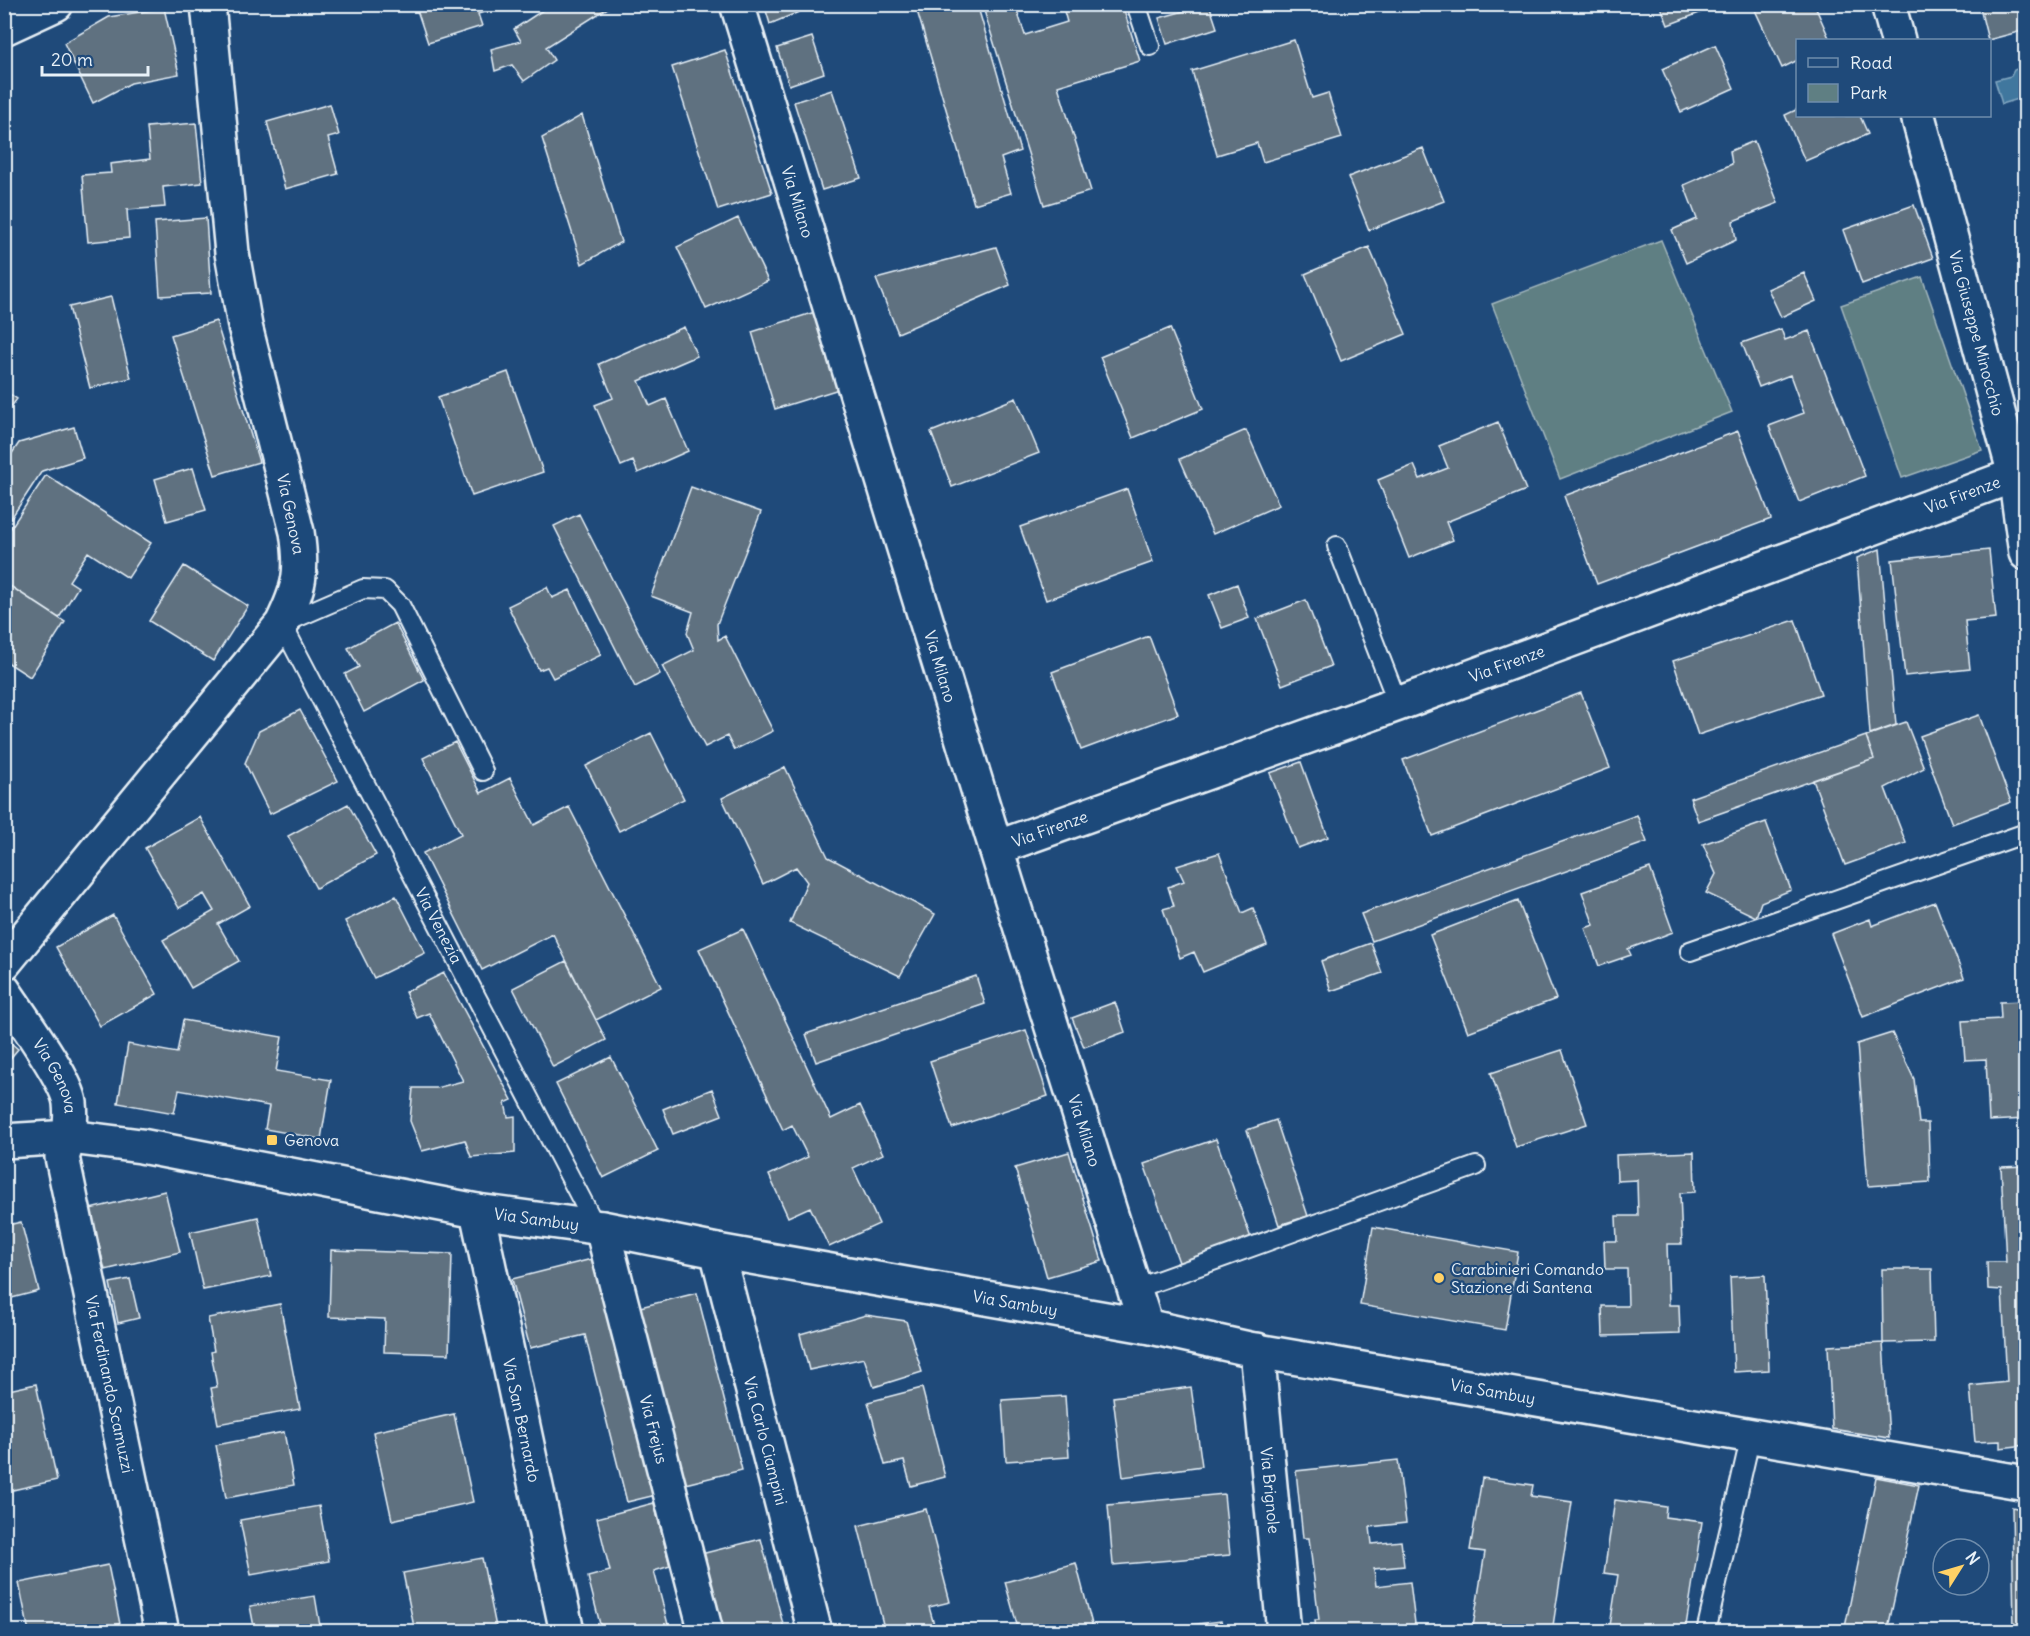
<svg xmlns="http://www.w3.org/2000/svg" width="2030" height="1636" font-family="Delius,sans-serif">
<rect width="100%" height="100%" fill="#1f4a7a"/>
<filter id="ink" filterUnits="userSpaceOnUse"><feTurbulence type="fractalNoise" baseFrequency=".0167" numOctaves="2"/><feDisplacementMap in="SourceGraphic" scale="12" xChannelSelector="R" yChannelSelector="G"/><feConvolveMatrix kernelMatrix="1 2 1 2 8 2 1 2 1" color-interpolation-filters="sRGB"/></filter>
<g filter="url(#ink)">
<path fill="#5f7f83" stroke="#a4b8be" stroke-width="1.5" d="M1661,240L1732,412L1560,479L1492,304Z
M1922,277L1982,450L1902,478L1841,305Z"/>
<path fill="#41779e" stroke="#84a8c2" stroke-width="1.5" d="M2019,68L2025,72V97L2002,104L1995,80L2011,76L2014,70Z"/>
<path fill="#5e7180" stroke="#e8f1f8" stroke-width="1.5" d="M415,4H506V5L478,14L482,26L428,43Z
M552,4H614L546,47L554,60L524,81L512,65L495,71L491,49L521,41L514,29Z
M764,4H818L770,24Z
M915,4H977L1020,151L1001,158L1011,193L974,204Z
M982,4H1015L1025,35L1067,22L1062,4H1122L1140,61L1058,86L1091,191L1044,205Z
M1209,4L1217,28L1167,44L1159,18Z
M1660,4H1723L1668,25Z
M1767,4H1814L1830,40H1798V60L1782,68L1755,10Z
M1979,4H2026V30L1988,40Z
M164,8L179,74L131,83L93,103L64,43L109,17Z
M812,37L824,73L789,85L777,48Z
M1294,40L1312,98L1328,93L1342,138L1263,162L1257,143L1217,155L1192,71Z
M1715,45L1734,88L1681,112L1662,69Z
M725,50L772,193L718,210L672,67Z
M832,90L861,178L822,190L794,102Z
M330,104L339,135L328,138L338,174L285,189L267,122Z
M1798,109V116H1860L1868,134L1805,161L1785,115Z
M582,115L621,242L582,264L542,138Z
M196,123L202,183L163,187L165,207L127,210L129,238L88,242L82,175L111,173L110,164L150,159L147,127Z
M1754,141L1778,203L1733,221L1736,240L1686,263L1672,230L1697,219L1684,185L1732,164L1730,151Z
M1423,148L1444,201L1369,230L1348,177Z
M1914,205L1933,258L1862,284L1843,230Z
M206,218L211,293L160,296L155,222Z
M738,218L768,281L706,309L677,247Z
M996,247L1010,285L898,333L876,279Z
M1369,247L1406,334L1341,361L1305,274Z
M1804,273L1816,301L1781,317L1768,289Z
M111,297L131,378L90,388L69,307Z
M815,312L839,389L775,409L752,332Z
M216,321L259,462L215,475L171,335Z
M684,327L697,356L639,381L650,406L666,399L688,451L638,473L633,461L621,466L595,405L613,398L599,364Z
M1170,328L1203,409L1133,438L1100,357Z
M1781,329L1785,340L1809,331L1865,476L1799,502L1769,426L1804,413L1790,375L1759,387L1742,343Z
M508,372L543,472L472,496L438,397Z
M4,390L17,399L4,416Z
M1016,398L1039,453L952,487L931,432Z
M1498,422L1526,490L1446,522L1453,540L1409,558L1378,480L1414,465L1420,479L1448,468L1439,446Z
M74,427L83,458L42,471L4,529V465L19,443Z
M1246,430L1279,505L1213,534L1180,459Z
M1738,431L1771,519L1597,584L1564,496Z
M193,468L206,510L167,521L155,479Z
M46,475L151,543L128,578L88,552L69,581L78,587L59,618L4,582V538Z
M691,487L761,512L717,624L718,640L725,636L773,731L734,750L727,736L705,747L662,666L694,650L687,633L693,612L651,596Z
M1127,489L1153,562L1046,600L1020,527Z
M579,514L660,674L635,687L554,526Z
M1880,549L1896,725L1870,734L1857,558Z
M1989,550L1996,618L1965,621L1970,669L1905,676L1892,560Z
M184,566L248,606L213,661L149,621Z
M4,582L65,622L30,677L4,660Z
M1237,584L1249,618L1222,628L1209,595Z
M547,587L552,598L570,590L601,655L553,678L547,667L539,670L508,606Z
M1306,600L1331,666L1282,685L1257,619Z
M1795,620L1821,694L1698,735L1673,661Z
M395,623L424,680L364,712L345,674L359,667L348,648Z
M1149,636L1178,714L1081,750L1052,672Z
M1581,693L1610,768L1432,836L1403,760Z
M300,710L338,781L270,814L245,763L259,731Z
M1979,715L2011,802L1952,824L1920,736Z
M1906,722L1924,768L1885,788L1906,843L1845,865L1813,780L1874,759L1866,736Z
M651,733L684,799L619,831L586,766Z
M1866,736L1874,759L1698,821L1690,798Z
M455,742L481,793L510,778L534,825L569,807L661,987L596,1020L553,934L482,970L423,853L461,834L423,758Z
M1301,762L1328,837L1298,848L1270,773Z
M785,767L828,857L935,914L900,976L790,923L807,882L796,867L763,884L722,798Z
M348,804L376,855L316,888L288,836Z
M1637,815L1647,842L1372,941L1361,914Z
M200,817L250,906L218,924L239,961L191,988L163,940L214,911L204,894L179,908L145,848Z
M1766,822L1791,890L1761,902L1756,917L1706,893L1716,874L1703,844Z
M1219,853L1242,913L1253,908L1267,945L1203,972L1194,952L1180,958L1163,909L1174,906L1168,887L1184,881L1177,866Z
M1650,868L1673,932L1628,949L1631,955L1599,966L1585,928L1594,925L1582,892Z
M396,896L425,953L374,978L345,921Z
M1518,901L1556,999L1468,1032L1430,935Z
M1935,902L1964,978L1863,1017L1831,934L1870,919L1872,926Z
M113,915L157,994L100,1026L56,947Z
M743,929L831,1119L860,1105L883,1154L853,1168L879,1224L829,1247L810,1207L788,1217L769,1175L808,1157L792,1125L783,1130L699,949Z
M1371,943L1382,973L1331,991L1321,961Z
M566,961L606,1040L553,1067L513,988Z
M444,973L512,1100L505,1103L508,1117L515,1116V1153L471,1157L465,1140L422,1151L410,1121L413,1088H436L463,1081L429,1013L417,1018L405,992Z
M976,976L985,1004L816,1062L806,1034Z
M2026,1001V1119L1989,1121L1986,1059L1965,1060L1962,1021L2001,1019L2000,1002Z
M1115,1002L1125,1032L1084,1047L1072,1018Z
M183,1020L282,1037L276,1071L331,1080L321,1139L265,1129L269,1106L179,1090L174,1113L118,1103L128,1044L177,1053Z
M1026,1030L1048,1096L952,1128L930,1061Z
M1892,1033L1914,1079L1919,1123H1928L1930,1182L1868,1186L1857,1044Z
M4,1037L18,1049L4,1066Z
M1562,1050L1587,1124L1516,1147L1491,1073Z
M611,1057L658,1151L603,1178L556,1084Z
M712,1089L722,1115L673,1134L663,1109Z
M1276,1120L1308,1216L1279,1225L1247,1130Z
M1216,1139L1253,1244L1181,1268L1144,1164Z
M1069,1152L1102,1261L1047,1277L1015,1168Z
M1694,1152L1695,1192L1680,1193L1682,1244H1667L1669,1305H1679L1680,1334L1603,1336L1602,1306H1628L1627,1269H1605L1604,1241H1617L1616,1216H1638L1637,1180L1617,1181L1616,1155Z
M2026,1166V1445L2000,1448V1441L1975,1442L1970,1386L2007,1382L2002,1290L1988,1289L1987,1262H2006L2001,1167Z
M165,1191L180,1252L105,1270L90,1209Z
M258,1217L271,1276L203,1290L190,1232Z
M21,1222L39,1291L4,1300V1226Z
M1373,1227L1518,1252L1505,1330L1360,1305Z
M331,1250L452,1254L449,1354L384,1352L385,1319L329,1317Z
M596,1258L656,1495L627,1502L585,1335L530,1348L512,1279Z
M1882,1269H1932L1934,1342L1883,1343Z
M1765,1275L1769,1370L1734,1372L1730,1277Z
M130,1279L139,1318L118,1323L110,1283Z
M697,1293L742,1470L677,1486L632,1309Z
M280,1304L300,1409L218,1424L211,1388L217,1387L211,1352L214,1351L208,1318Z
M866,1315L906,1321L922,1372L874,1387L864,1358L809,1370L800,1334Z
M1883,1343L1889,1438L1832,1429L1828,1346Z
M36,1384L57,1480L4,1492V1391Z
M1191,1387L1202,1466L1123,1477L1113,1397Z
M922,1388L945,1477L911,1486L904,1461L885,1465L868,1402Z
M1065,1396L1069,1457L1006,1461L1002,1400Z
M454,1414L473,1502L392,1520L373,1432Z
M284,1432L294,1485L226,1498L216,1445Z
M1398,1460L1406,1523L1370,1527L1372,1544L1401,1541L1404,1566L1374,1569L1376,1586L1410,1582L1416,1632H1316L1315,1620H1319L1309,1538H1303L1296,1471Z
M1876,1477L1919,1485L1888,1628L1906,1632H1844Z
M1482,1478L1533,1485L1531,1496L1572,1502L1552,1632H1500L1473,1627L1485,1552L1470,1550Z
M1224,1494L1230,1555L1113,1565L1108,1505Z
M1615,1500L1666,1507L1665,1517L1702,1522L1685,1632H1609L1618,1575L1604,1573Z
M654,1503L670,1566L654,1571L670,1632H602L588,1577L610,1571L597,1518Z
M319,1506L329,1561L251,1575L240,1520Z
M2012,1507L2026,1510V1632H2014Z
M926,1509L950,1602L929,1607L936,1632H885L858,1526Z
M761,1539L785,1632H717L697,1555Z
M482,1558L497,1632H415L403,1573Z
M1076,1563L1094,1632H1019L1005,1582Z
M108,1565L120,1624L85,1632H29L19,1583Z
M315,1596L321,1632H255L250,1606Z
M1221,1621L1223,1632H1148V1630Z"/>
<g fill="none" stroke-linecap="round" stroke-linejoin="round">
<defs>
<g id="lane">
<path d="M1136,4L1150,46"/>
<path d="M1337,546L1398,704"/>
<path id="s1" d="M483,771L400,605L385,590L363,589L282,624L596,1227"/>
<path d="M1690,951L2026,833"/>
<path d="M1135,1289L1476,1166"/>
<path d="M1706,1632L1751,1435"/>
</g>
<g id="street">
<path id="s2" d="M737,4L1007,884L1146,1326"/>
<path d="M1888,4L1898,40"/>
<path id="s3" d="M1918,116L2015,475L2026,553"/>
<path id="s4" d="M996,848L1398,704L2015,475"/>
<path d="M4,963L282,624C300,587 303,572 297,532L245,326L232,253L208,4"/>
<path id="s5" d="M4,991C19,1014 67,1079 70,1103C72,1123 70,1139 62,1157L162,1632"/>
<path id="s6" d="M477,1211L567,1632"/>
<path id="s7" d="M602,1228L706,1632"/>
<path id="s8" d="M717,1251L815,1632"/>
<path id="s9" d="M1257,1350L1284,1632"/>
</g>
<g id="secondary">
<path d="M4,28L56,4"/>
<path id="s10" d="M4,1141L70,1137L141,1146L477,1211L602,1228L717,1251L1146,1326L1263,1352L2026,1483"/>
</g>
</defs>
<use href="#lane" stroke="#e8f1f8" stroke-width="22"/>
<use href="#street" stroke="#e8f1f8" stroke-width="38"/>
<use href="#secondary" stroke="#e8f1f8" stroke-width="38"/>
<use href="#lane" stroke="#1f4a7a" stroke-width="18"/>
<use href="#street" stroke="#1f4a7a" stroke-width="33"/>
<use href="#secondary" stroke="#1f4a7a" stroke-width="33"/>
</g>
</g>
<g fill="#ffd166" stroke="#1f4a7a" stroke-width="2">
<rect x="266" y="1134" width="12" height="12" rx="3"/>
<circle cx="1439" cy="1278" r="6"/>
</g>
<g text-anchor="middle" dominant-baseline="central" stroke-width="4.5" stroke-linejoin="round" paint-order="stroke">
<g font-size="16" fill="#e8f1f8" stroke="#1f4a7a">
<text stroke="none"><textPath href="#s2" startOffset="207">Via Milano</textPath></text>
<text stroke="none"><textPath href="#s3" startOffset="225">Via Giuseppe Minocchio</textPath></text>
<text stroke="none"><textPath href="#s4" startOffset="1029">Via Firenze</textPath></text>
<text transform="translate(291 514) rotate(78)">Via Genova</text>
<text stroke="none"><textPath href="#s4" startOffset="543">Via Firenze</textPath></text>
<text stroke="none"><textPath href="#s2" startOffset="693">Via Milano</textPath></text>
<text stroke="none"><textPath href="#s4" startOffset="57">Via Firenze</textPath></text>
<text stroke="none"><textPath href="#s1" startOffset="657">Via Venezia</textPath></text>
<text stroke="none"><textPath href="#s5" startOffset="100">Via Genova</textPath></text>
<text stroke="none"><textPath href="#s2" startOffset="1179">Via Milano</textPath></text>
<text stroke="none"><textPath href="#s10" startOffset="540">Via Sambuy</textPath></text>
<text stroke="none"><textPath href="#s10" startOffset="1026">Via Sambuy</textPath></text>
<text stroke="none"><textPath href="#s5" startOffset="418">Via Ferdinando Scamuzzi</textPath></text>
<text stroke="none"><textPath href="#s10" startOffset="1512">Via Sambuy</textPath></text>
<text stroke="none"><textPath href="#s6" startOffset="214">Via San Bernardo</textPath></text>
<text stroke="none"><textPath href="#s7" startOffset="208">Via Frejus</textPath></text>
<text stroke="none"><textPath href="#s8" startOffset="196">Via Carlo Ciampini</textPath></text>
<text stroke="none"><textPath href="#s9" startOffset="141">Via Brignole</textPath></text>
</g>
<g font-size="16" fill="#e8f1f8" stroke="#1f4a7a" text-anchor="start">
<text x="284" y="1140">Genova</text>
<text x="1451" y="1269">Carabinieri Comando<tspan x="1451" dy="18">Stazione di Santena</tspan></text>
</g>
</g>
<rect width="2030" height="1636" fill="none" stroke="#1f4a7a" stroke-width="24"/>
<rect x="12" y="12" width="2006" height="1612" fill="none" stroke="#e8f1f8" stroke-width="2" filter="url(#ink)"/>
<rect x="1796" y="39" width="195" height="78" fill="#1f4a7a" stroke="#6f8dac" stroke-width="1.5"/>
<rect x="1808" y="58" width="30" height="9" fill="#1f4a7a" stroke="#6f8dac" stroke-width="1.5"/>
<text x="1850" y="69" font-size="18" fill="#e8f1f8">Road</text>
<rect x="1808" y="84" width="30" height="18" fill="#5f7f83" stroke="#6f8dac" stroke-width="1.5"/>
<text x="1850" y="99" font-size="18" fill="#e8f1f8">Park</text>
<g transform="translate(1961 1567) rotate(53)"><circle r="28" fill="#1f4a7a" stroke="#6f8dac" stroke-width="1.5"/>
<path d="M0-4.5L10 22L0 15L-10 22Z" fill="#ffd166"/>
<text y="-9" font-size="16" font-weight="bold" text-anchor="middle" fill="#e8f1f8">N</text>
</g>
<path d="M42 66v9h106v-9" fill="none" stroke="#e8f1f8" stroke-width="3"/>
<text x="51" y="66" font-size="18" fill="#e8f1f8" stroke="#1f4a7a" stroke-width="4.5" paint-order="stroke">20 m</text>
</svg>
